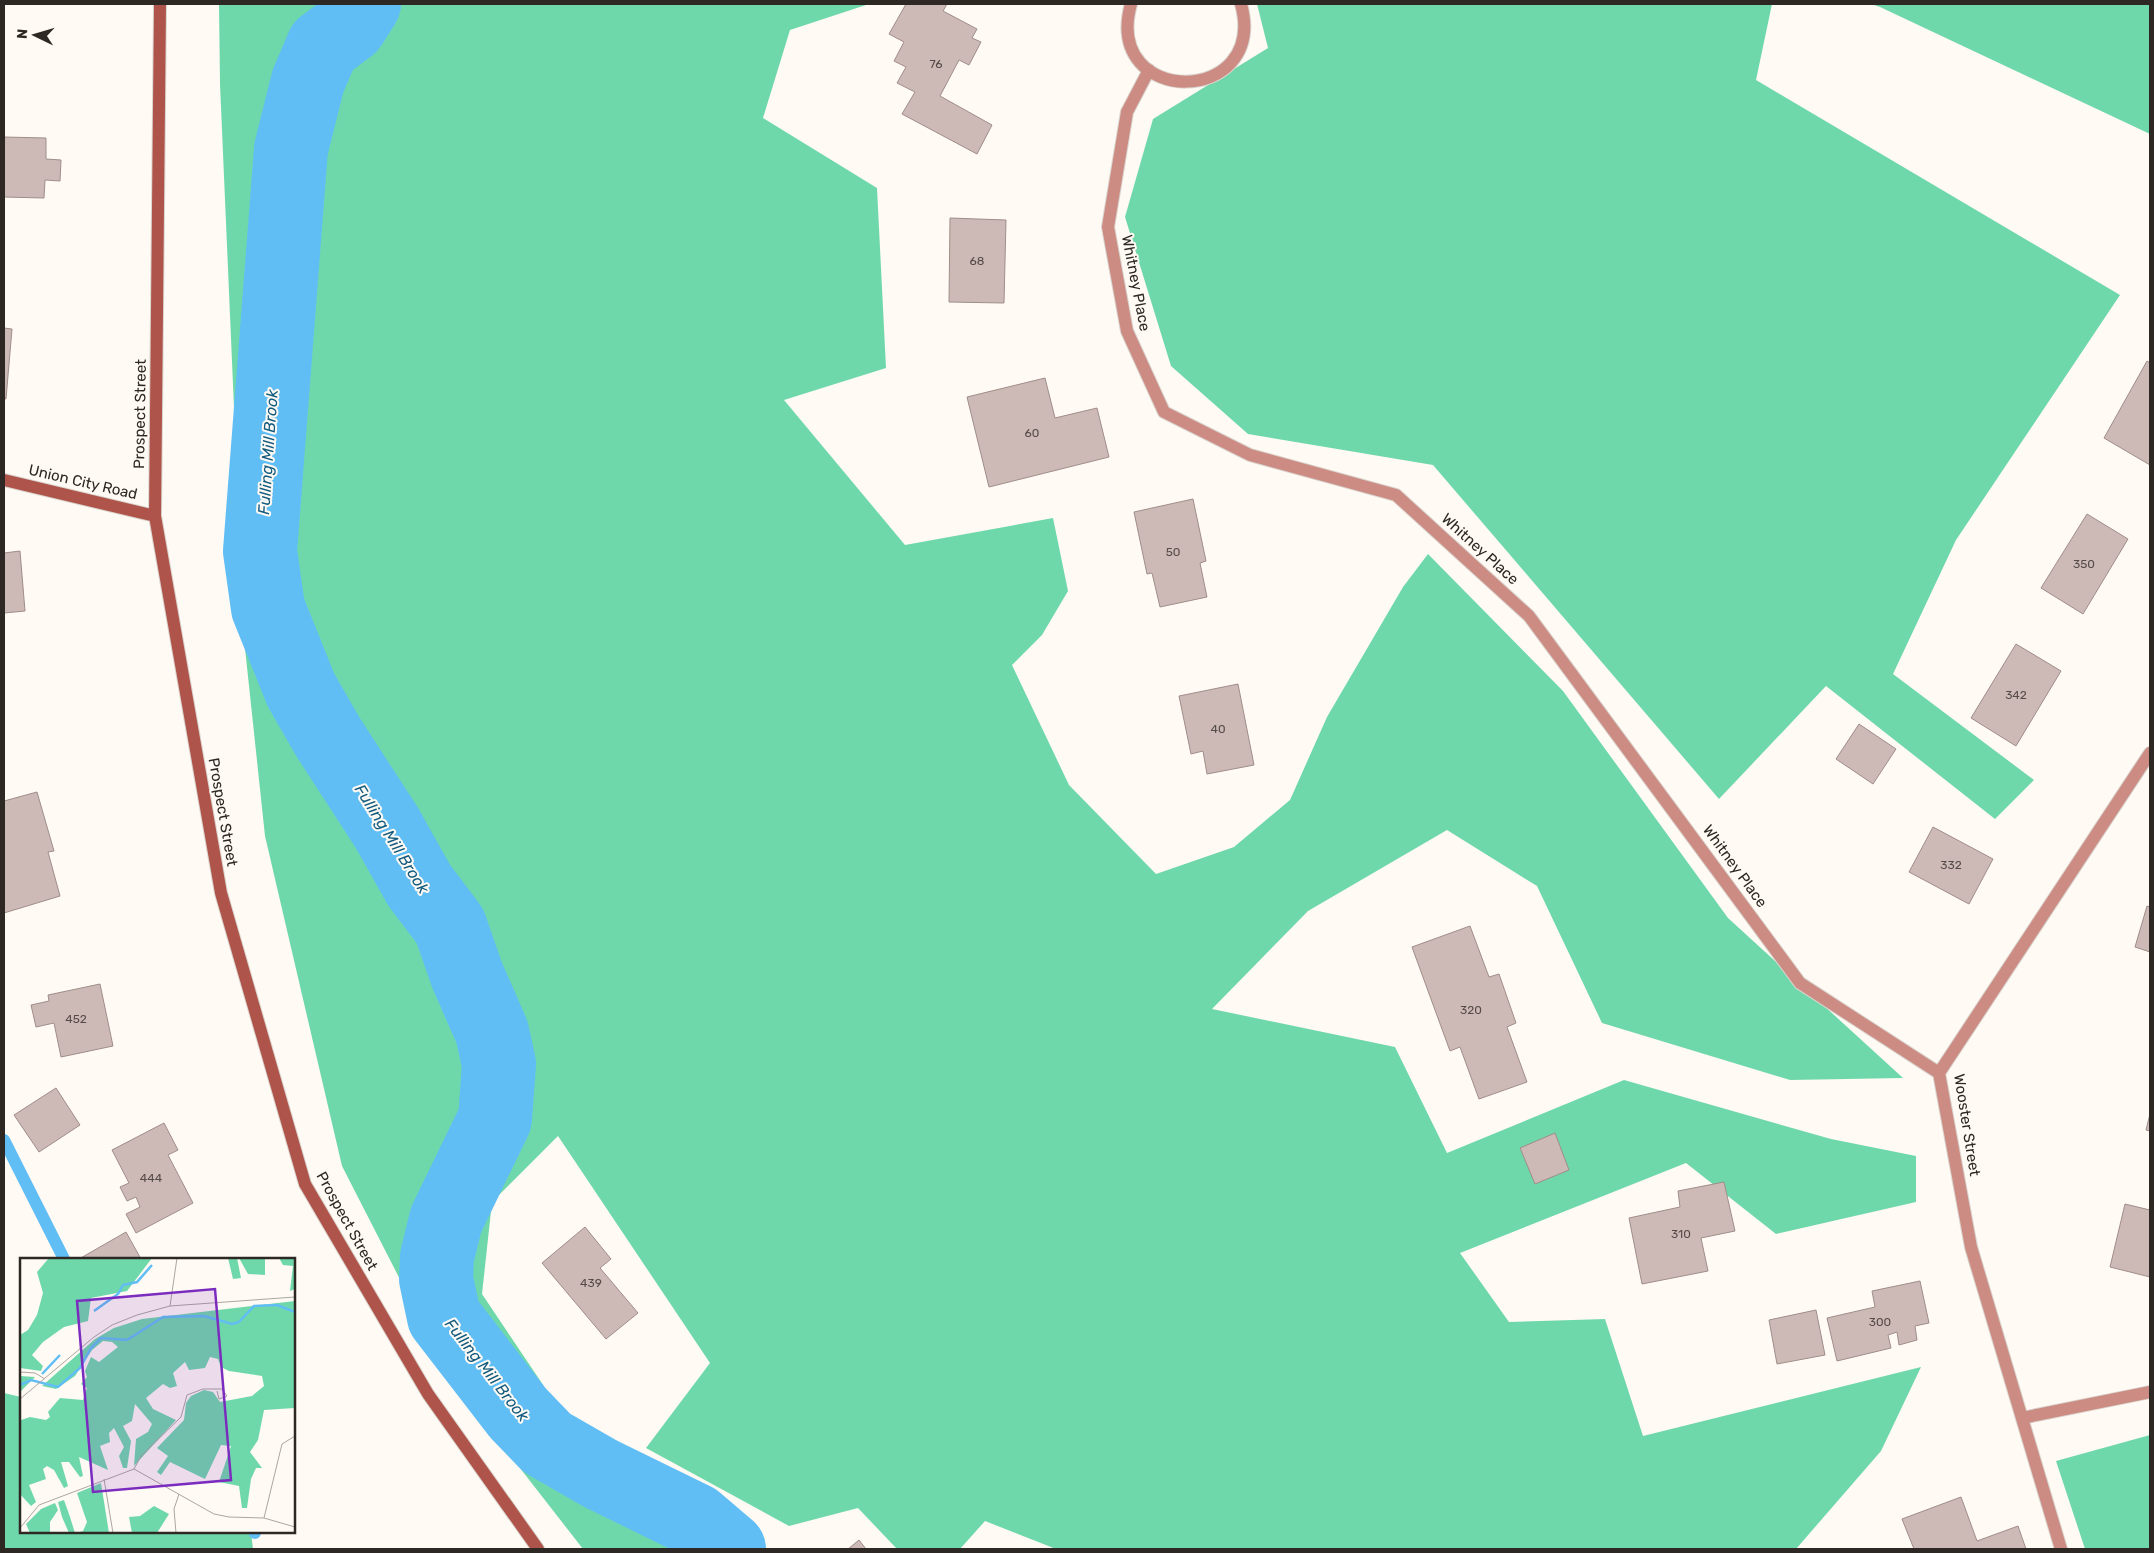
<svg xmlns="http://www.w3.org/2000/svg" width="2154" height="1553" font-family="Rubik,sans-serif">
<rect width="100%" height="100%" fill="#fffaf4"/>
<path fill="#6fd8aa" d="M219,4H869L790,30L763,118L877,188L886,368L784,400L905,545L1053,518L1068,591L1042,635L1012,665L1069,785L1156,874L1234,847L1290,800L1327,717L1403,587L1428,554L1563,691L1728,918L1903,1078L1790,1080L1602,1023L1537,886L1447,830L1308,911L1212,1009L1395,1047L1447,1153L1624,1080L1831,1139L1916,1156V1202L1776,1234L1686,1163L1460,1253L1509,1322L1605,1319L1643,1436L1921,1367L1881,1451L1796,1549H1056L985,1521L960,1549H897L858,1508L789,1526L646,1448L710,1363L558,1136L492,1202L482,1294L570,1425L730,1549H583L452,1381L342,1166L265,836L244,639L220,84Z
M1257,4H1772L1756,80L2120,295L1956,540L1893,674L2034,780L1995,819L1826,686L1719,799L1433,465L1248,434L1171,366L1125,217L1153,119L1268,48Z
M1871,4H2150V134L1880,7Z
M4,1393L21,1397V1532H251L253,1549H4Z
M2150,1435V1549H2085L2056,1461Z"/>
<g fill="none" stroke-linecap="round" stroke-linejoin="round">
<path stroke="#61bef5" stroke-width="12" d="M4,1140L64,1259
M254,1532L255,1533"/>
<path stroke="#61bef5" stroke-width="74" d="M364,4L350,26L323,46L308,81L291,149L260,551L268,608L301,690L328,737L387,828L419,885L450,926L467,975L492,1032L499,1064L495,1119L446,1220L437,1257L436,1279L444,1317L518,1413L547,1443L601,1474L695,1520L729,1549"/>
</g>
<path fill="#cdb9b5" stroke="#a08d89" d="M906,4H947L943,11L977,29L972,38L981,42L969,65L959,60L940,96L992,125L977,154L902,114L915,92L897,83L906,67L894,61L904,42L889,34Z
M4,137L46,138V159L61,160L60,181L45,180L44,198L4,197Z
M950,218L1006,220L1004,303L949,302Z
M4,328L12,329L6,399H4Z
M2147,361L2150,363V465L2104,438Z
M1045,378L1055,418L1097,408L1109,457L989,487L967,397Z
M1193,499L1206,561L1200,563L1207,597L1160,607L1152,573L1147,574L1134,512Z
M2087,514L2128,539L2083,614L2041,588Z
M20,551L25,611L4,613V553Z
M2016,644L2061,671L2016,746L1971,718Z
M1238,684L1254,765L1207,774L1203,751L1191,754L1179,696Z
M1859,724L1896,749L1873,784L1836,759Z
M37,792L54,851L48,852L60,896L4,913V801Z
M1933,827L1993,859L1969,904L1909,872Z
M2147,906L2150,907V952L2135,947Z
M1470,926L1489,977L1499,974L1516,1023L1507,1027L1527,1082L1479,1099L1460,1047L1450,1051L1412,947Z
M100,984L113,1046L61,1057L54,1023L36,1027L31,1005L49,1001L48,995Z
M56,1088L80,1125L39,1152L14,1115Z
M2150,1114V1131L2146,1130Z
M164,1123L178,1150L168,1155L193,1203L136,1233L126,1214L140,1207L136,1197L127,1201L120,1187L129,1183L112,1150Z
M1555,1133L1569,1170L1535,1184L1520,1148Z
M1724,1182L1735,1231L1701,1238L1708,1271L1642,1284L1629,1218L1680,1207L1678,1191Z
M2125,1204L2150,1210V1277L2110,1267Z
M585,1227L611,1259L600,1268L638,1313L606,1339L542,1263Z
M126,1232L141,1259H79Z
M1920,1281L1929,1323L1915,1326L1917,1340L1899,1345L1897,1332L1888,1335L1891,1348L1837,1361L1827,1318L1875,1307L1872,1291Z
M1816,1310L1825,1355L1777,1364L1769,1320Z
M1961,1497L1977,1541L2018,1526L2026,1549H1914L1902,1519Z
M859,1540L866,1549H848Z"/>
<g fill="none" stroke-linecap="round" stroke-linejoin="round">
<defs>
<path id="street" d="M1131,4C1102,108 1269,107 1241,4
M1149,70L1127,112L1108,227L1127,331L1164,412L1250,455L1396,495L1529,616L1800,983L1939,1073
M2022,1418L2150,1392
M2061,1549L1971,1247L1939,1073L2150,753"/>
<path id="secondary" d="M160,4L155,516L221,893L305,1184L428,1394L538,1549
M4,480L155,516"/>
</defs>
<use href="#street" stroke="#d9d4ce" stroke-width="14"/>
<use href="#secondary" stroke="#d9d4ce" stroke-width="14"/>
<use href="#street" stroke="#cc8c83" stroke-width="12"/>
<use href="#secondary" stroke="#af544a" stroke-width="12"/>
</g>
<g text-anchor="middle" dominant-baseline="central" stroke-width="4" stroke-linejoin="round" paint-order="stroke">
<g font-size="12" fill="#554c48">
<text x="936" y="64">76</text>
<text x="977" y="261">68</text>
<text x="1032" y="433">60</text>
<text x="1173" y="552">50</text>
<text x="2084" y="564">350</text>
<text x="2016" y="695">342</text>
<text x="1218" y="729">40</text>
<text x="1951" y="865">332</text>
<text x="1471" y="1010">320</text>
<text x="76" y="1019">452</text>
<text x="151" y="1178">444</text>
<text x="1681" y="1234">310</text>
<text x="591" y="1283">439</text>
<text x="1880" y="1322">300</text>
</g>
<g font-size="15" fill="#2d2823" stroke="#fffaf4">
<text transform="translate(1136 283) rotate(79)">Whitney Place</text>
<text transform="translate(140 414) rotate(-89)">Prospect Street</text>
<text transform="translate(83 482) rotate(13)">Union City Road</text>
<text transform="translate(1480 549) rotate(42)">Whitney Place</text>
<text transform="translate(223 812) rotate(80)">Prospect Street</text>
<text transform="translate(1735 866) rotate(54)">Whitney Place</text>
<text transform="translate(1967 1125) rotate(81)">Wooster Street</text>
<text transform="translate(347 1221) rotate(61)">Prospect Street</text>
</g>
<g font-size="16" font-style="italic" fill="#125b7f" stroke="#fffaf4">
<text transform="translate(268 452) rotate(-86)">Fulling Mill Brook</text>
<text transform="translate(392 839) rotate(58)">Fulling Mill Brook</text>
<text transform="translate(487 1370) rotate(52)">Fulling Mill Brook</text>
</g>
</g>
<g transform="translate(20 1258)">
<rect width="275" height="275" fill="#fffaf4"/>
<path d="M29,0H132L107,33L71,40L68,63L44,69L23,84L12,97L23,108L21,113L0,110V77L8,72L17,57L23,35L17,14ZM208,0H217L221,20L213,21ZM219,0H245V17L228,16ZM259,0H275V31L270,33L273,8L263,7ZM275,43V150L244,152L238,182L230,194L242,210H236L231,221L227,250H222L219,228L199,224L211,188L201,187L185,221L150,204L141,217L137,214L148,198L137,190L164,162L166,145L171,138L184,132L193,134L200,144L232,138L244,128L242,118L209,113L201,109L198,101L190,99L185,110L169,112L165,104L153,115L157,128L150,130L143,126L126,140L133,151L156,162L114,208L116,181L128,174L132,166L115,146L112,163L103,168L111,183L107,210H103L99,198L104,189L94,170L89,175L90,184L80,188L88,212L59,199L63,218L60,219L49,204H41L48,228L44,230L34,212L27,208L23,211L26,221L9,227L16,244L11,248L0,236L1,162L10,159L26,162L30,159L28,154L40,140L63,142L67,130L61,126L67,119L65,113L71,99L79,104L98,89L92,84L83,83L72,92L55,118L36,131L22,128L75,81L94,70L122,61ZM0,118L15,119L0,134ZM81,225L89,275H56L63,273L67,264L57,235ZM44,242L50,259L55,275H49L42,259L38,244ZM35,245L38,252L30,264V275H10L6,266L21,251ZM134,248L149,256L137,275H112L109,259L120,258Z" fill="#6fd8aa"/>
<path fill="none" stroke="#61bef5" stroke-width="2.5" d="M74,53L98,36L103,27L117,24L132,7M22,116L40,97M0,127L11,122L38,129L60,110L71,90L81,80L107,82L143,59L184,58L212,66L219,64L234,48L257,47L275,54"/>
<path fill="none" stroke="#aba6a0" stroke-width="1" d="M150,48L157,0M0,114L15,115L25,121M0,141L74,79L92,67L117,57L150,48L275,39M114,211L121,198L161,159L167,137L183,131H202L207,138L199,141L197,133M84,221L93,275M244,260L262,186L275,178M0,270L19,247L114,211L194,256L209,259L244,260L275,269M156,275L154,251L159,236"/>
<path fill="#7b2cbf" fill-opacity="0.15" stroke="#7b2cbf" stroke-width="2.5" d="M195,31L211,222L73,234L57,43Z"/>
<rect width="275" height="275" fill="none" stroke="#2d2823" stroke-width="2.5"/>
</g>
<rect width="2154" height="1553" fill="none" stroke="#2d2823" stroke-width="10"/>
<g transform="translate(35 35) rotate(275)" stroke="#fffaf4" stroke-width="4" paint-order="stroke">
<path d="M0-4L9 19L0 12L-9 19Z" fill="#2d2823"/>
<text y="-8" font-size="14" font-weight="bold" text-anchor="middle" fill="#2d2823">N</text>
</g>
</svg>
